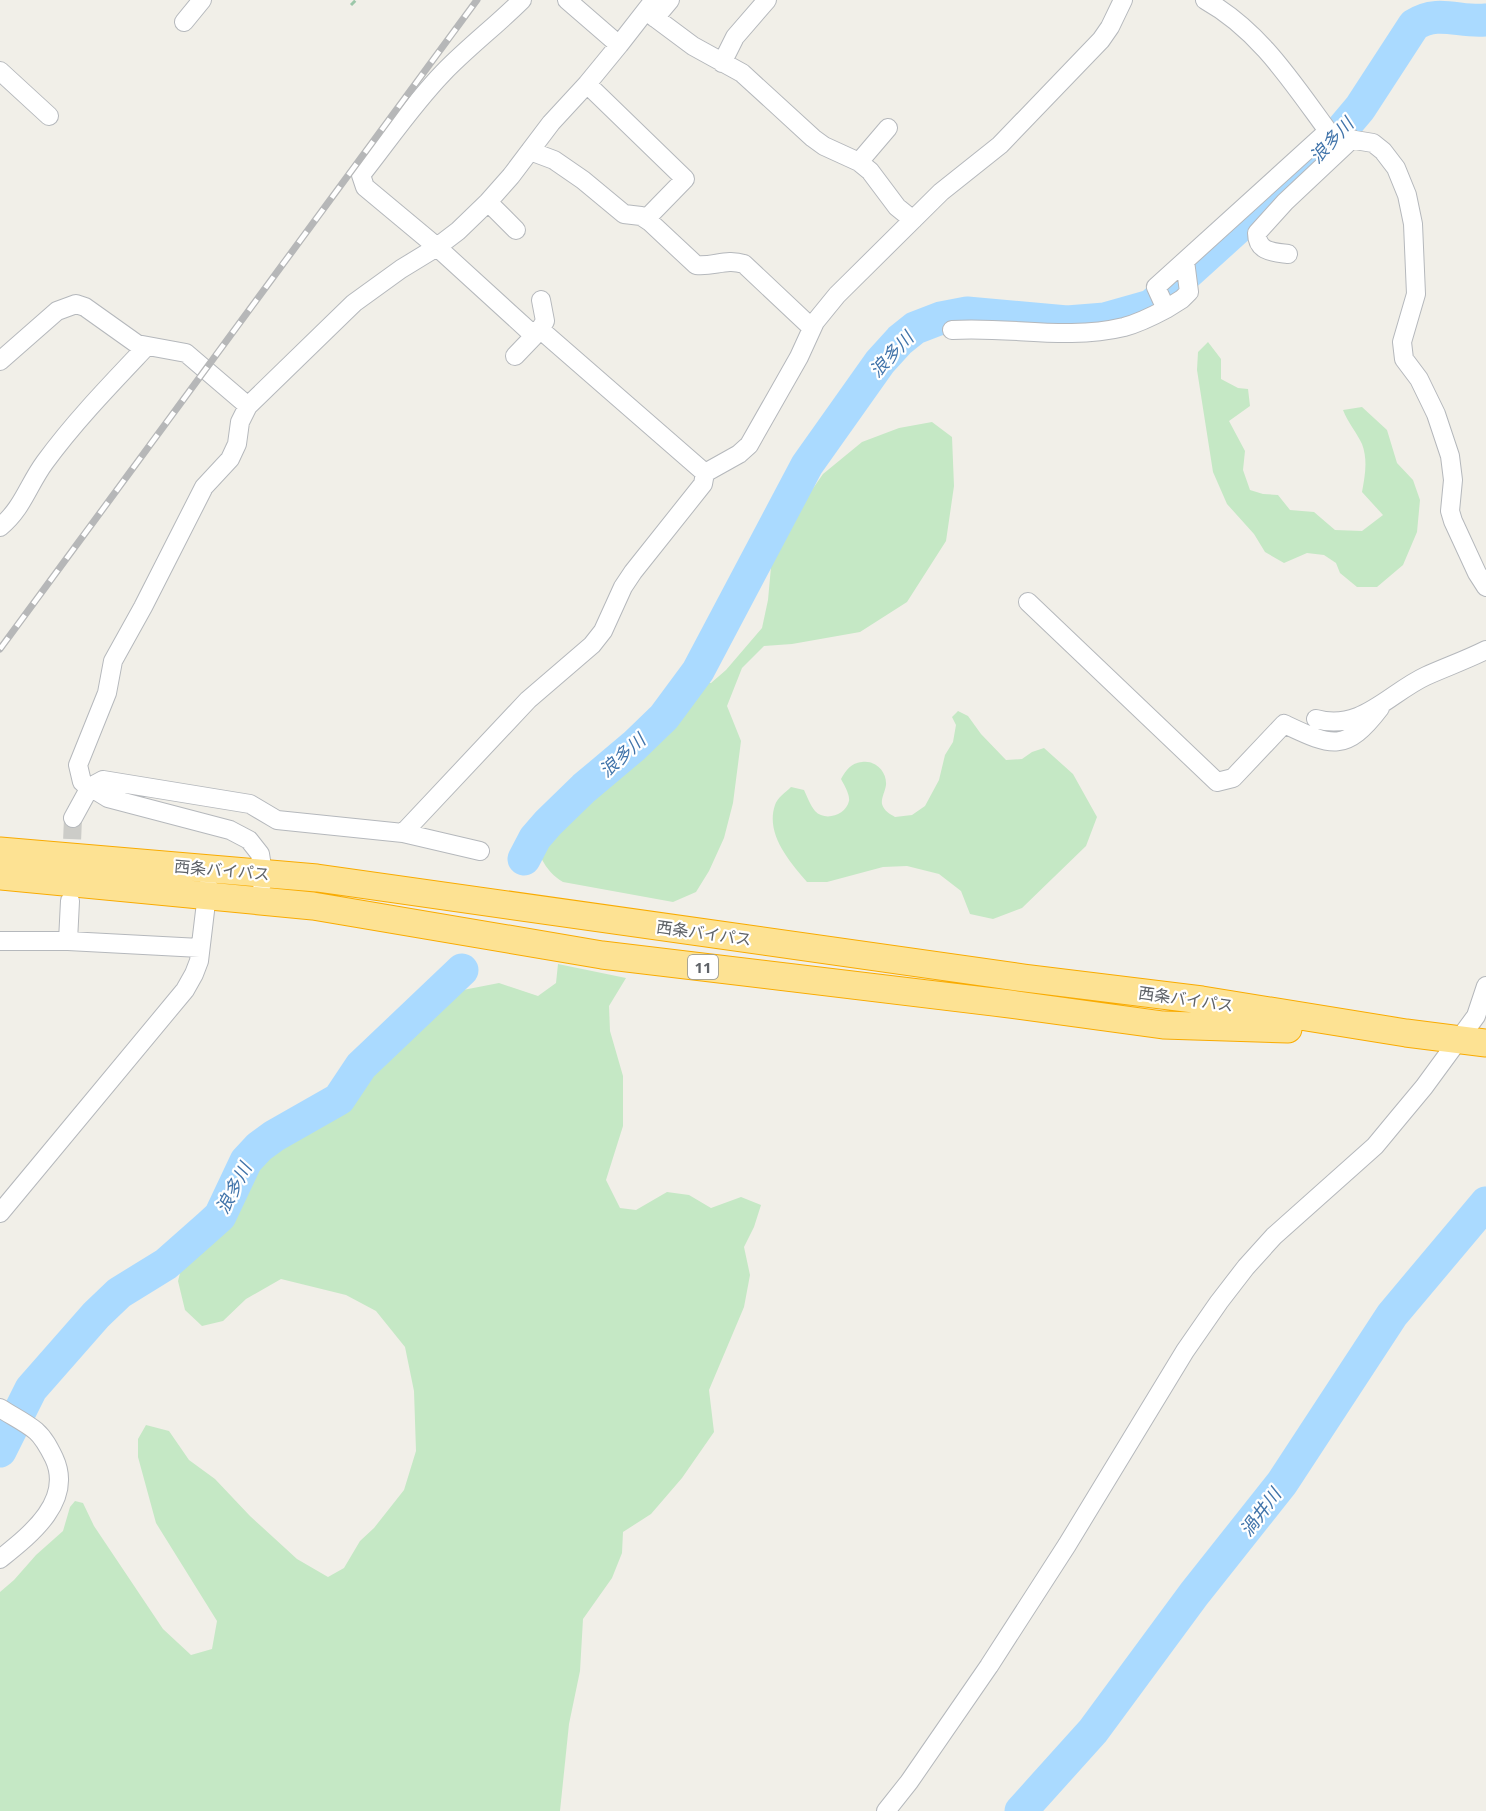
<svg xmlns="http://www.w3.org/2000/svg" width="1486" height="1811" font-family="'Noto Sans','Noto Sans JP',sans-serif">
<rect width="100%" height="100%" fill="#f1efe8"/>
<path fill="#c5e8c5" d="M1208,342L1221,359V379L1238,388L1248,389L1250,406L1229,421L1245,451L1243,470L1250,490L1263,494L1278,495L1290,510L1314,512L1335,530L1362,531L1383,515L1362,492C1365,476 1368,460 1362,444C1357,433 1348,423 1343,410L1362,407L1387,430L1397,463L1413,480L1420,500L1417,532L1403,565L1377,587H1357L1340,573L1336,563L1324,555L1307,553L1284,563L1265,552L1254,534L1227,504L1213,472L1197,370L1198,352Z
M932,422L952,437L954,486L946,541L907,602L860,632L792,644L764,646L742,668L727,706L741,741L733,803L724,838L709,871L696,892L673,902L563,882C543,870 538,852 532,831C559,780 615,754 654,713C662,704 669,693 677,684L699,681L711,683L726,670L762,628L768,600L771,567L796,513L823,474L862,442L899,428Z
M958,711L968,716L981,734L1006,760L1022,759L1032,752L1044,748L1073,774L1097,817L1086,846L1022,908L993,919L970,914L961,891L939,874L907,866L883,867L827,882H807C790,862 765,834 775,805C777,798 786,792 791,787L804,790C807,796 810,805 815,811C825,822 846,815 849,801C850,794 844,785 841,779C846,770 851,763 862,762C876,760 887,772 886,785C885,792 881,798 882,804C884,811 890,814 895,817L912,815L925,806L939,780L945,755L953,742L956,725L952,717Z
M558,964L626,978L609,1006L610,1031L623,1076V1126L606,1180L620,1208L636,1210L667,1192L689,1195L711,1208L741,1197L761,1205L754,1227L744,1247L750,1275L744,1307L709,1390L714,1432L682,1478L651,1514L623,1532L622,1553L612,1578L583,1619L580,1671L569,1724L560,1811H0V1592L14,1580L36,1555L63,1531L70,1507L75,1501L83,1503L94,1526L163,1629L191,1655L212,1649L217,1621L156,1523L138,1457V1439L146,1425L169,1431L189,1460L215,1479L250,1516L297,1559L328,1577L344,1568L360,1541L374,1528L404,1490L416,1451L414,1391L405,1347L376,1311L346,1295L281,1279L246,1299L223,1321L202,1326L185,1310L178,1281L183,1261L206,1243L232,1216L258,1157L279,1139L316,1123L344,1104L366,1071L424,1014L446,996L463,990L499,983L538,996L556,983Z"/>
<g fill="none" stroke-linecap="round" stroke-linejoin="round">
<path stroke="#aadaff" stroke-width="33" d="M524,859L535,838L548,823L584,788L634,746L664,717L698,671L807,465L880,362L900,340L915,328L941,318L967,313L1067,322L1105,319L1151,306L1328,146L1360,108L1414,25C1438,9 1460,23 1486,20
M0,1451L31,1389L96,1315L119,1293L166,1264L209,1226L220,1216L246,1161L259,1147L274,1136L339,1099L361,1066L462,970
M1021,1811L1093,1731L1194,1594L1282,1483L1392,1315L1486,1203"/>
<path stroke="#ccccc8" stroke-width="18" stroke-dasharray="18 9" stroke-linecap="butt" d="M71,866L73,818"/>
<defs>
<path id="minor" d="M522,0C497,25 468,47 443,73C413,104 388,141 361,175L365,187L437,247L529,331H542L705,473
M567,0L619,45
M1205,0C1259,30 1292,82 1328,131
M646,11L693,46L742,73L813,138L824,146L859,162L870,171L897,207L913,220
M655,18L670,0
M184,22L202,0
M722,63L735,37L767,0
M0,71L49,116
M587,84L685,179L646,219
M530,151L554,160L583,180L624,214L641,216L650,222L696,265C714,267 726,258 744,264L812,328
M859,162L888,128
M488,202L516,230
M1288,254C1273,252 1257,252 1257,233L1285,202L1352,139
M1185,261L1189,292L1182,299L1166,309L1156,287L1328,131L1349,139L1373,143L1383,151L1396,168L1407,195L1413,224L1416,294L1402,342L1404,359L1419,379L1436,414L1450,456L1453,480L1450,511L1453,521L1477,573L1486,587
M952,330C1009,326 1066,341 1124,327C1139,323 1153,316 1166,309
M515,356L539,331L545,321L541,300
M0,361L57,311L76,304L85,307L137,344L186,353L248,406
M705,473L739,454L749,445L799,357L815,322L837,295L941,192L1000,145L1101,40L1110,27L1123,0
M0,527C23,508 28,485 45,462C75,421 111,384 146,347
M1028,602L1217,782L1233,778L1284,724C1331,746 1345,754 1380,708
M1316,719C1361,732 1389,693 1426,676C1446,667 1466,660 1486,650
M73,818L90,787L103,780L250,804L277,820L403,833L480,851
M403,833L528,700L592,645L603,631L623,587L633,572L703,484L705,473
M262,884L263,873L260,854L249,840L230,830L108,798L82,782L78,765L107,693L113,661L143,607L204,487L230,459L237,444L240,422L248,406L354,303L401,269L437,247L458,231L488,202L511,176L551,123L587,84L619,45L654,0
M0,941H68L200,948
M68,941L70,901
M0,1213L185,990L194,974L199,961L208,886
M0,1408C12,1416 25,1422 36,1431C44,1438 49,1448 54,1458C74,1501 30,1535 0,1559
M886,1811L909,1782L989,1666L1067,1545L1185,1351L1219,1302L1246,1267L1274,1236L1375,1146L1399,1117L1424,1087L1476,1016L1486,986"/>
<path id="highway" d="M0,851L317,878L1024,978L1202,1000L1406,1033L1486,1043
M0,876L313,906L602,955L1010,1004L1163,1025L1288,1029"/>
</defs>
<use href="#minor" stroke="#b5b8bc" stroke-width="20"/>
<use href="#highway" stroke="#f9ab00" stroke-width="29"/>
<path stroke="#9cc7a9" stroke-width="3" stroke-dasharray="6 3" stroke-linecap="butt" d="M351,5L356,0"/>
<use href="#minor" stroke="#fff" stroke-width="18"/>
<use href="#highway" stroke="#fde293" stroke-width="27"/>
<defs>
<path id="rail" d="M0,649L477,0"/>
</defs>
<use href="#rail" stroke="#b6b7b8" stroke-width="7"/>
<use href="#rail" stroke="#fff" stroke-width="4.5" stroke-dasharray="14" stroke-linecap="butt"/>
</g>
<g text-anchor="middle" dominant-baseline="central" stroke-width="4.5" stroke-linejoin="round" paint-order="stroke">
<rect fill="#fff" stroke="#8f9295" stroke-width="1.5" x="688" y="955" width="30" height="24" rx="4.5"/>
<g font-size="15" font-weight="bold" fill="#5f6368">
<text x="703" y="967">11</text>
</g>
<g font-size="16" fill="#5f6368" stroke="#fff">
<text transform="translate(222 870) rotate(5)">西条バイパス</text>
<text transform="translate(704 933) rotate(8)">西条バイパス</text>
<text transform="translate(1186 999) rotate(8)">西条バイパス</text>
</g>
<g font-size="18" font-style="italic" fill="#4174aa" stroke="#fff">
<text transform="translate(1331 140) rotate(-47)">浪多川</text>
<text transform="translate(891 354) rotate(-47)">浪多川</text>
<text transform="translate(622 755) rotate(-42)">浪多川</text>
<text transform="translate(233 1188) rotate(-62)">浪多川</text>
<text transform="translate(1260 1512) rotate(-53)">渦井川</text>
</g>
</g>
</svg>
